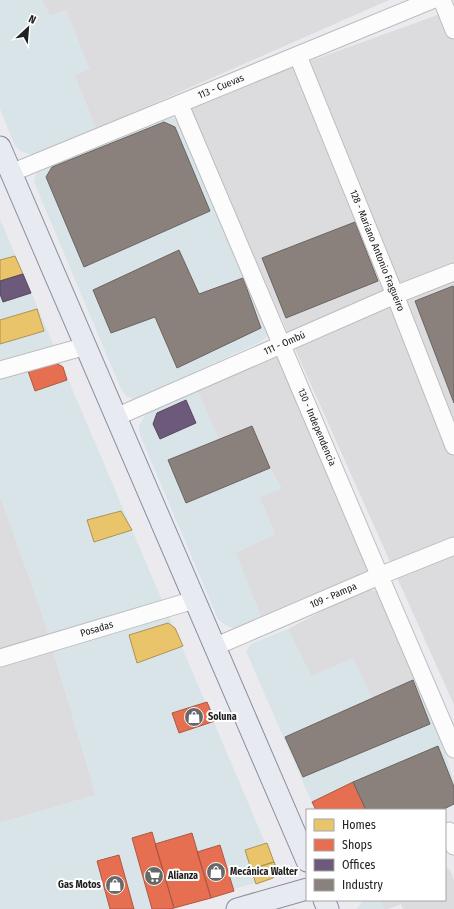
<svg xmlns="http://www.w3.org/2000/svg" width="454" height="909" font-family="'Fira Sans Condensed',sans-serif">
<rect width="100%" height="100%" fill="#ebebef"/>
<path fill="#dcdcde" d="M42,0H389L96,129L74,75L89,69L66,10L50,16Z
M454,9V705L191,116L190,109L194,103Z
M270,354L282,356L367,565V571L363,580L262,619L235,553L275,534L259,497L281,488L270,468L219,440L196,388Z
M0,496L41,610L96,795L0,823Z
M370,590L377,591L420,677L372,698L311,676L288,629L360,591Z
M445,867L450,870L454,880V909H403L401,904L388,909H384L380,900H445Z"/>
<path fill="#d9e4e8" d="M0,0H42L50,16L66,10L89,69L74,76L96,129L39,156L29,154L21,151L15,146L0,109Z
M165,116L174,118L180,123L270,329L267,337L260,342L135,400L126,396L121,389L34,182L36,174L42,168Z
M0,219L275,866L268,879L168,909H0V823L96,795L41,610L0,496Z
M196,388L219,439L252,426L270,468L281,489L259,497L275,534L236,553L262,619L236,629L225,625L218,619L140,435L139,426L147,412Z
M288,629L311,676L353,658L372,698L420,677L454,781V803L440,810H315L246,651L251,644Z
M367,900H380L384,909H357L361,903Z"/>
<path fill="#e9c46a" stroke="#ad9354" d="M15,256L23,274L0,281V260Z
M37,309L44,331L0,344V320Z
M121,511L132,530L94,542L87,520Z
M168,623L175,628L183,646L137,663L129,635Z
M267,843L274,862L251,869L245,850Z
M274,862L277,869L273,878L256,884L251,869Z"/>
<path fill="#e76f51" stroke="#ac5843" d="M54,362L63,367L67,380L35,391L28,371Z
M207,702L215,721L179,733L172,713Z
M353,782L366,810H316L312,802Z
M152,832L174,908L171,909H152L132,838Z
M192,833L211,898L174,908L155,844Z
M220,845L234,891L211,898L197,852Z
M119,855L134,909H110L97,861Z"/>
<path fill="#6d597a" stroke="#56485f" d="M23,274L31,293L3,302L0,294V281Z
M186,400L196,423L160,439L153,424L157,413Z"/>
<path fill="#8a817c" stroke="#6a6461" d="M164,122L175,127L210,211L84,267L46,177L52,167Z
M355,222L378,281L286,318L262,258Z
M179,250L199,294L243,278L261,328L177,368L155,317L111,333L93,290Z
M453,286L454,288V403L415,301Z
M252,426L270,468L186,503L168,460Z
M413,680L430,724L303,777L285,737Z
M438,746L454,787V804L442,810H366L353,782Z"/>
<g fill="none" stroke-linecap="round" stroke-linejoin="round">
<defs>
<g id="minor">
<path d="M442,0L454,30"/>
<path id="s1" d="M298,56L395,295L454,446"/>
<path id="s2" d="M180,105C272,319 361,535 454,749"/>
<path id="s3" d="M11,173L432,0"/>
<path d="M0,370L86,346"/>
<path id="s4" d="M116,417L395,295L454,272"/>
<path id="s5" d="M214,647L379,576L454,546"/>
<path id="s6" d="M0,658L194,600"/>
<path d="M449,831L454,846"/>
</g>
<path id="major" d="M0,147L307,861
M324,900L328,909
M237,909L307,889"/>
</defs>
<use href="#minor" stroke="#bdbdbf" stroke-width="19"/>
<use href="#major" stroke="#888da4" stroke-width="23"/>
<use href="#minor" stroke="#fcfcfd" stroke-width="17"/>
<use href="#major" stroke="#e8eaf1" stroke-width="21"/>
</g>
<defs>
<symbol id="shop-disc" viewBox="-11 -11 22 22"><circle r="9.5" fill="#686869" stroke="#fff"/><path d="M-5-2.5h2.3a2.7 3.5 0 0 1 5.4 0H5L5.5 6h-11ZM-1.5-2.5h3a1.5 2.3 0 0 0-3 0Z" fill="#fff"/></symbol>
<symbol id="supermarket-disc" viewBox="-11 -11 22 22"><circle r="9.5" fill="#686869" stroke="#fff"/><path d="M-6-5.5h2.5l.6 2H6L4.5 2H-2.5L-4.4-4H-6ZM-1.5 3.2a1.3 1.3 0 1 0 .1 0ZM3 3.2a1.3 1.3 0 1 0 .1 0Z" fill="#fff"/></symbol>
</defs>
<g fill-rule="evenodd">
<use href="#shop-disc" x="183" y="706" width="22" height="22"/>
<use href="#shop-disc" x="205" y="861" width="22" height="22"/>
<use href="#supermarket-disc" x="143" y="865" width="22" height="22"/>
<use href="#shop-disc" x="104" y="874" width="22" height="22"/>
</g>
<g text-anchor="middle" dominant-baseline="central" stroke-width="4" stroke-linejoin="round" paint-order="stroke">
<g font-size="10" fill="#212121" stroke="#fff">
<text stroke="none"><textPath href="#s3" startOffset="227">113 - Cuevas</textPath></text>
<text stroke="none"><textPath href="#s1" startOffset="210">128 - Mariano Antonio Fragueiro</textPath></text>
<text stroke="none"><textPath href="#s4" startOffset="184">111 - Ombú</textPath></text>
<text stroke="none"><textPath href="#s2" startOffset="350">130 - Independencia</textPath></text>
<text stroke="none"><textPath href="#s5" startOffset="130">109 - Pampa</textPath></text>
<text stroke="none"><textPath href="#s6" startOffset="101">Posadas</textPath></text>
</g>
<g font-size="10" font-weight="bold" fill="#212121" stroke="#fff" text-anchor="start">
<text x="208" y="717">Soluna</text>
<text x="230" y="872">Mecánica Walter</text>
<text x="168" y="876">Alianza</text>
<text x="101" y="885" text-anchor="end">Gas Motos</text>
</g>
</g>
<rect x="306" y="809" width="140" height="92" fill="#ffffff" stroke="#a6a6a6"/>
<rect x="314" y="819" width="20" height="12" fill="#e9c46a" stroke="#a6a6a6"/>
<text x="342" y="829" font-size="12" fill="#212121">Homes</text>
<rect x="314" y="839" width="20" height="12" fill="#e76f51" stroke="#a6a6a6"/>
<text x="342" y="849" font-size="12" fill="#212121">Shops</text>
<rect x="314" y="859" width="20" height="12" fill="#6d597a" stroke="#a6a6a6"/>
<text x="342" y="869" font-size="12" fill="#212121">Offices</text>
<rect x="314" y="879" width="20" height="12" fill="#8a817c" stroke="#a6a6a6"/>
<text x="342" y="889" font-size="12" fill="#212121">Industry</text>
<g transform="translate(28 28) rotate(26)" stroke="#ffffff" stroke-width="3" paint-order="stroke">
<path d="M0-3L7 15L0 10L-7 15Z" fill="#212121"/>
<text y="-6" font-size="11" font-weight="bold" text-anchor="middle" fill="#212121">N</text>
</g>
</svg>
